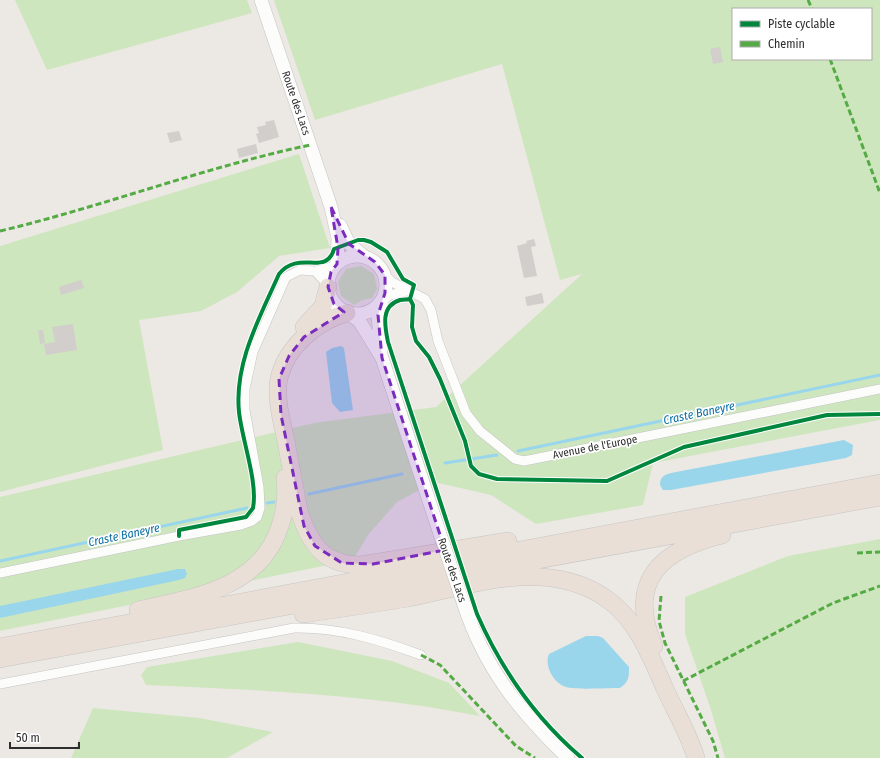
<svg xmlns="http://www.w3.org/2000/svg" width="880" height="758" font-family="'Fira Sans Condensed',sans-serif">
<rect width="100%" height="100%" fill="#ece8e4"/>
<path fill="#cee6be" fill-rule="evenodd" d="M15,0H247L252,13L47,70Z
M274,0H880V420L653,463L643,505L536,524L491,495L434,482L397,502L368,535L353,560L0,631V497L314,423L436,407L582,274L560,280L502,64L315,120ZM733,9H871V59H733Z
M299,154L330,248L279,256L237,292L201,311L139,320L163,450L0,492V246Z
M361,266L374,274L377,289L372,298L362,300L354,305L341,296L338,282L346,269Z
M880,539V758H725L710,707L685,634V597L788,556Z
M298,642L392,661L449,683L480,716C370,694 258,690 146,685L141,675L147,667Z
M93,708L199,718L273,732L227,758H71Z"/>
<path fill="#99d6ec" d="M341,346L344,348L353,410L340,412L332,403L326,352L332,348Z
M844,440L853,445L852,455L846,458L671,490H663L660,485C660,477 664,475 671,473Z
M178,569H185L187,574L185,578L179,580L0,618V606Z
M586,636H598L603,638L629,667C629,677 629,682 620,688C609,688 576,690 566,687C553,683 544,665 549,654Z"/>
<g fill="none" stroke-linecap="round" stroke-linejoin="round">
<path stroke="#99d6ec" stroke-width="3" d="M518,451L880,375
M445,463L497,455
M309,494L402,474
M267,503L274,502
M0,561L247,508"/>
</g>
<path fill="#d1cecb" d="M720,47L723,62L713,64L710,49Z
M274,120L279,137L259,143L256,134L259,133L257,127L266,125L265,122Z
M179,131L182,140L170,143L167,133Z
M256,144L258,153L239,158L237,149Z
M534,239L536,246L531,247L537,276L524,278L517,246L527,243L526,241Z
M81,280L84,288L61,295L59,287Z
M542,293L544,303L527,306L525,297Z
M73,324L77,350L46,355L44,344L55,342L52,327Z
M38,330H43L45,343L40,344Z"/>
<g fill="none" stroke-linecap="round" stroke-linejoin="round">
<defs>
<path id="street" d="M315,271L328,285
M385,275L392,282L425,299L431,310L438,341L466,413L480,431L515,459L524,461L880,389
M382,301L390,295L407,291
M0,573L179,536L241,525L252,521L257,517L260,508L259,487L245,410V389L253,352L286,277L300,270L315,271L335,266
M0,684L294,628C338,627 380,640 421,655"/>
<path id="secondary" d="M261,0L331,207L338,238L337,264
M340,225L349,244L365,257
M328 285a29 29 0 1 1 58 0a29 29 0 1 1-58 0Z
M350,314L360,322L382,358L440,534
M381,352L378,315L382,301
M464,605C485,669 521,713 568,758"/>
<path id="highway" d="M347,313C317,321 287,346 279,378C275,398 282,422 286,441C290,464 295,488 299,511C310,544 323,565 361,565L508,541
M304,327L323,306L328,287
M138,610C192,598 258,589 279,529C285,513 287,495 285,478
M303,614C338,609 373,604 408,598C472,585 548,557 607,599C637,620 651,657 665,689C675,711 689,734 696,758
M654,646C626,581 661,550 722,535
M0,647L880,483
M0,659L880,497"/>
</defs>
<use href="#street" stroke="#c5c4c5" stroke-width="10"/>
<use href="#secondary" stroke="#c5c4c5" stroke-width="14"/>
<use href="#highway" stroke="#c6c5c4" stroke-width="18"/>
<use href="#street" stroke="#fcfcfb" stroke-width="9"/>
<use href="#secondary" stroke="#fcfcfb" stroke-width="13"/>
<use href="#highway" stroke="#eadfd6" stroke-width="17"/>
<defs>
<path id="secondary-bridge" d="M440,534L464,605"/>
</defs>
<use href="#secondary-bridge" stroke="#c5c4c5" stroke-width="14" stroke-linecap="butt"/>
<use href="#secondary-bridge" stroke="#fcfcfb" stroke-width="13"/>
<path stroke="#54ab44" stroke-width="3" stroke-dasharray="6 3" stroke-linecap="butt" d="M808,0L812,9
M830,59L880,193
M0,231C105,206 205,167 310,145
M857,553L880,552
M661,596L659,621L665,643L713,741L718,758
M421,655L440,665L516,746L535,758
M683,681L833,603L880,586"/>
<defs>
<path id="cycleway" d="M410,299L413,305L412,327L416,341L429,357L440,379L465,441L471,466L479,474L497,479L607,481L684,447L827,415L880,414
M179,536V530L246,517L253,508C258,482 242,440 239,412C234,363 260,317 279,274C299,249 326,277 334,249L358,240H364L371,242L387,252L403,279L414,285L410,299C407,300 404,299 400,300C380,306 385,327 388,342L477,614C502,671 535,718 582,758"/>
</defs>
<use href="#cycleway" stroke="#fff" stroke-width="6"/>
<use href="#cycleway" stroke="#00873e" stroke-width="4"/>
</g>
<path fill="#7b2cbf" fill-opacity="0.2" stroke="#7b2cbf" stroke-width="3" stroke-dasharray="8 5" stroke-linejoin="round" d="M331,207L349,244L375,262L385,275V293L378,315L382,358L445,550L373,564L342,563L315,546L304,526L281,415L279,379L289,356L304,337L344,312L334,304L328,287L331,272L337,264L338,248Z"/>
<g text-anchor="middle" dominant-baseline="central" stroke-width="3.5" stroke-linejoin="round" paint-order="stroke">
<g font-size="11" fill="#2e2e2e" stroke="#fff">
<text transform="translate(296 103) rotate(71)">Route des Lacs</text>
<text transform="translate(595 447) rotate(-11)">Avenue de l'Europe</text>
<text transform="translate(452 570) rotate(71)">Route des Lacs</text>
</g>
<g font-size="12" font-style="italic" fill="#0d6fa3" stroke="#fff">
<text transform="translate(699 413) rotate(-12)">Craste Baneyre</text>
<text transform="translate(124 535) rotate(-12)">Craste Baneyre</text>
</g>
</g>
<rect x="732" y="8" width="140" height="52" fill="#ffffff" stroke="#ababab"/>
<rect x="740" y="21" width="20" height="6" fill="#00873e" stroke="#ababab"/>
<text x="768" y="28" font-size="12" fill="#2e2e2e">Piste cyclable</text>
<rect x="740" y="41" width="20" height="6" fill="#54ab44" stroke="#ababab"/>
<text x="768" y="48" font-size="12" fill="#2e2e2e">Chemin</text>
<path d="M10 742v6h69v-6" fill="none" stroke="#2e2e2e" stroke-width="2"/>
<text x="16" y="742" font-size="12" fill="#2e2e2e" stroke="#ffffff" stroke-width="3" paint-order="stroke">50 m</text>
</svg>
